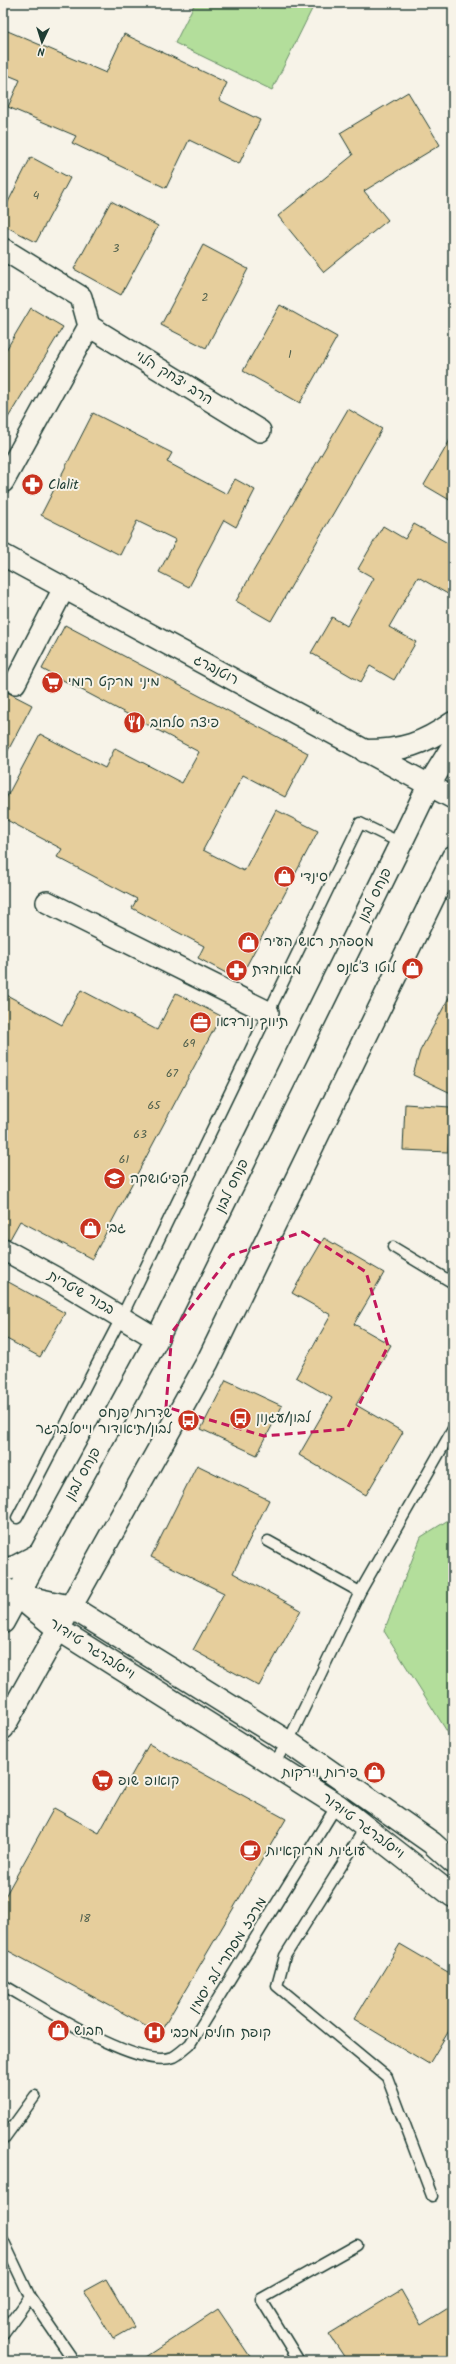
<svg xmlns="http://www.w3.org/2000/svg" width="456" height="2364" font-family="Kalam,'Playpen Sans Hebrew',sans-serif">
<rect width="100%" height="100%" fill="#f7f3e8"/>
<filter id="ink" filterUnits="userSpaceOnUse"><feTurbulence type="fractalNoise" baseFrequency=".025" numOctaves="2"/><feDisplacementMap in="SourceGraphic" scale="8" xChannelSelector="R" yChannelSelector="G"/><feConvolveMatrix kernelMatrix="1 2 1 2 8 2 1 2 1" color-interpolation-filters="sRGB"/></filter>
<g filter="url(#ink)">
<path fill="#b3de9b" stroke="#698e68" d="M195,3H315L272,90L175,43Z
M453,1517V1741L384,1631L421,1537Z"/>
<path fill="#e6ce9c" stroke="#1f3d34" d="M3,29L106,73L124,34L227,83L219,100L260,120L239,164L189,140L166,188L72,143L76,136L8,107L20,80L3,73Z
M408,92L440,145L364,191L388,220L324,272L278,216L353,155L340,133Z
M31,157L70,178L36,242L3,225V212Z
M111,201L158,226L121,295L74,269Z
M203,245L248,269L206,348L161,325Z
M280,305L337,337L300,403L243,371Z
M31,308L63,327L3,426V355Z
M348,409L382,429L271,621L236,601Z
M93,413L172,453L167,462L227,494L235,479L255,490L236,527L224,520L189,587L159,572L176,540L137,521L120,555L41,515Z
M453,435V502L424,485Z
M414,524L453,546V597L418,577L389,627L416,642L394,680L370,666L361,682L311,653L332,617L347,626L374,578L358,569L383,526L405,539Z
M65,625L308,753L285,797L243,775L203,850L244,871L276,810L318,831L239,980L198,958L204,946L132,908L137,899L57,857L62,849L3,818V804L40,734L105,768L115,748L182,783L199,752L42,669Z
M3,690L32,705L3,760Z
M81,990L157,1030L176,993L221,1016L92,1259L20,1221L10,1239L3,1237V993L62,1025Z
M453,990V1094L413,1075L420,1051Z
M405,1104L450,1107L448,1152L403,1150Z
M324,1238L384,1273L354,1324L391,1345L356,1405L403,1432L366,1495L299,1455L332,1398L296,1377L331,1315L292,1293Z
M3,1279L65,1313L40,1357L3,1337Z
M226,1380L282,1406L257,1455L201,1429Z
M197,1465L269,1500L233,1573L301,1610L259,1686L193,1650L224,1593L151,1557Z
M149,1744L286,1819L160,2033L3,1948V1900L54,1808L99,1833Z
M400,1944L453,1975V2024L429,2064L354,2019Z
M106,2279L134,2327L113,2339L84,2291Z
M401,2290L421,2325L453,2305V2361H347L329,2334Z
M218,2309L253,2361H139Z"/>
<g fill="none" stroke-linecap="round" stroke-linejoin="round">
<defs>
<path id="service" d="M393,1247L453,1283
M17,1518L122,1316L360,823L401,843
M268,1541L360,1592
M274,1763L288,1742L360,1592L453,1429
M365,1828L285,1956L277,1986L387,2077L432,2196
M3,1985C35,2003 139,2071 173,2057C179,2054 185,2048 190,2044L337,1805
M3,2140L35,2096
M3,2240L30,2297L74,2361
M3,2334L30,2297
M299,2361L261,2299L357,2245"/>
<path id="minor" d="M3,249L81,297L89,326L3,482
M89,326L260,431
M3,555L453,798
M15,683L64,588
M47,902L268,1012
M3,1249L54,1277L157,1339
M3,1587L18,1596"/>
<path id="tertiary" d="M18,1596L58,1629L337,1805L453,1896
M21,1596L71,1607L288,1742L432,1843L453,1862"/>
<path id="secondary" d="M365,751C402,751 423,744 453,723
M3,1570L15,1567L38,1555
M3,1622L157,1339L401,843L429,785L453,746
M3,1728L207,1363L453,857"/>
</defs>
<use href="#service" stroke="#1f3d34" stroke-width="13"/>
<use href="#minor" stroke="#1f3d34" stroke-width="24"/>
<use href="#tertiary" stroke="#1f3d34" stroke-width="25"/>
<use href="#secondary" stroke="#1f3d34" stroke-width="25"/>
<use href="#service" stroke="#f7f3e8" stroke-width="10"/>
<use href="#minor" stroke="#f7f3e8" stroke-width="21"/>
<use href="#tertiary" stroke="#f7f3e8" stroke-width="22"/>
<use href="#secondary" stroke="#f7f3e8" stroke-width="22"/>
</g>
</g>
<path fill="none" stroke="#c2185b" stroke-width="3" stroke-dasharray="8 5" stroke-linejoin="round" d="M303,1232L366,1272L388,1346L347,1429L264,1436L166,1407L172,1332L231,1255Z"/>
<defs>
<symbol id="pharmacy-disc" viewBox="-11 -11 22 22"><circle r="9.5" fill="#c8321e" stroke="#f7f3e8"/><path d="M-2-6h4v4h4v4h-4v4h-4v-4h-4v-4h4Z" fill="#fff"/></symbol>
<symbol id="supermarket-disc" viewBox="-11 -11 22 22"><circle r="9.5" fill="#c8321e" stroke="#f7f3e8"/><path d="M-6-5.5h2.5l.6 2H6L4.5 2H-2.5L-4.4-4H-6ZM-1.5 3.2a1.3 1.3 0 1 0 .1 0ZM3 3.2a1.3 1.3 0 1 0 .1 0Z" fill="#fff"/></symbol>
<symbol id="restaurant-disc" viewBox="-11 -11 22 22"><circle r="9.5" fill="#c8321e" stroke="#f7f3e8"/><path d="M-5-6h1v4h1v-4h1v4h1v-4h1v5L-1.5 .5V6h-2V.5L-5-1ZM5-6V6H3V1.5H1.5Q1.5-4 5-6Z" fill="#fff"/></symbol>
<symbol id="shop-disc" viewBox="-11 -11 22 22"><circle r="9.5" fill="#c8321e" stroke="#f7f3e8"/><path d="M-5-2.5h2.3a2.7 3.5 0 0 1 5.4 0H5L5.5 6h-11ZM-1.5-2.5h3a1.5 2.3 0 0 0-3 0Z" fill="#fff"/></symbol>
<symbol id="office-disc" viewBox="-11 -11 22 22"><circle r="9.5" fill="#c8321e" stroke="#f7f3e8"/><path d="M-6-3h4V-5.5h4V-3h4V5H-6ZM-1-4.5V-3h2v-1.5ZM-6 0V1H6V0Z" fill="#fff"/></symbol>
<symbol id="school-disc" viewBox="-11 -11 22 22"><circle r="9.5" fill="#c8321e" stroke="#f7f3e8"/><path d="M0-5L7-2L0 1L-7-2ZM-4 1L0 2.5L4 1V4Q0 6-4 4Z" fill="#fff"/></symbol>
<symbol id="bus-disc" viewBox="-11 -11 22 22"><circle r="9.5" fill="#c8321e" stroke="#f7f3e8"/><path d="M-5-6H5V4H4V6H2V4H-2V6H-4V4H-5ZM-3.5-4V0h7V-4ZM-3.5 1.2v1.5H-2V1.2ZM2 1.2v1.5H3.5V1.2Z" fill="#fff"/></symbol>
<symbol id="cafe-disc" viewBox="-11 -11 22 22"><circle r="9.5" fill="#c8321e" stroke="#f7f3e8"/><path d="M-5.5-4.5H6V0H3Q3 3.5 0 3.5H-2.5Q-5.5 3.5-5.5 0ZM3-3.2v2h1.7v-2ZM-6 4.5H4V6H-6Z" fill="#fff"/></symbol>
<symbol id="hospital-disc" viewBox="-11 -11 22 22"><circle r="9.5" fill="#c8321e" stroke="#f7f3e8"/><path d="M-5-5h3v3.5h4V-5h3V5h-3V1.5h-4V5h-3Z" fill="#fff"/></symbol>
</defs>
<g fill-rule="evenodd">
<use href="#pharmacy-disc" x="20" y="472" width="25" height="25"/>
<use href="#supermarket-disc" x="40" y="670" width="25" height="25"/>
<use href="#restaurant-disc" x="122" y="710" width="25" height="25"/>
<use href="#shop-disc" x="272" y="864" width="25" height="25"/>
<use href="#shop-disc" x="236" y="930" width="25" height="25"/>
<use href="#shop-disc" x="400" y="956" width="25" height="25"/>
<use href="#pharmacy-disc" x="224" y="958" width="25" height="25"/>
<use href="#office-disc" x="188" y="1010" width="25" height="25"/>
<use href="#school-disc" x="102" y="1166" width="25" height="25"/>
<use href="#shop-disc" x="78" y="1216" width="25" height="25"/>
<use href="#bus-disc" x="228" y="1406" width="25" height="25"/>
<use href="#bus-disc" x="176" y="1408" width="25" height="25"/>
<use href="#shop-disc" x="362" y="1760" width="25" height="25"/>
<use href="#supermarket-disc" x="90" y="1768" width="25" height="25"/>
<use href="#cafe-disc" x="238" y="1838" width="25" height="25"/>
<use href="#shop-disc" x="46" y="2018" width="25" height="25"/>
<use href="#hospital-disc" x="142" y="2020" width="25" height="25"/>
</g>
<g text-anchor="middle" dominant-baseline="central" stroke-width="4" stroke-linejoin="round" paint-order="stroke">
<g font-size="12" fill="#51614e">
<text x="36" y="195">4</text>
<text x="116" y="248">3</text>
<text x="205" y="297">2</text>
<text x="290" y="354">1</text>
<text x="189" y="1043">69</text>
<text x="172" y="1073">67</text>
<text x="154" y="1105">65</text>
<text x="140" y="1134">63</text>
<text x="124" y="1159">61</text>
<text x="85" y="1918">18</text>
</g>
<g font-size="14" fill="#1f3d34" stroke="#f7f3e8">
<text transform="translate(174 378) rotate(32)">הרב יצחק הלוי</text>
<text transform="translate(216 670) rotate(28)">רוטנברג</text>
<text transform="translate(375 895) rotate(-64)">פנחס לבון</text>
<text transform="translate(232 1186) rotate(-64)">פנחס לבון</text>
<text transform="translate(81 1293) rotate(30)">בכור שיטרית</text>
<text transform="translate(83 1474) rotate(-61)">פנחס לבון</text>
<text transform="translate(92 1649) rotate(33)">וייסלברגר טיודור</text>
<text transform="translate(363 1826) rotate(37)">וייסלברגר טיודור</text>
<text transform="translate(228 1955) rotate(-58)">מרכז מסחרי לב יסמין</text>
</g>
<g font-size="14" fill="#1f3d34" stroke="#f7f3e8" text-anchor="start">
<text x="48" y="485">Clalit</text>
<text x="68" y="682">מיני מרקט רומי</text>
<text x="150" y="723">פיצה סלהוב</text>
<text x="300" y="877">סינדי</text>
<text x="264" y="942">מספרת ראש העיר</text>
<text x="396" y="968" text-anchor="end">לוטו צ'אנס</text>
<text x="252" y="970">מאוחדת</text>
<text x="216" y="1022">תיווך נורדאו</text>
<text x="130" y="1179">קפיטושקה</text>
<text x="106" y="1228">גבי</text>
<text x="172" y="1413" text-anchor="end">שדרות פנחס<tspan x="172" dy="16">לבון/תיאודור וייסלברגר</tspan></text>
<text x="256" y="1418">לבון/עגנון</text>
<text x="358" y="1773" text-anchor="end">פירות וירקות</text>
<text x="118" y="1781">קואופ שופ</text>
<text x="266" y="1851">עוגיות מרוקאיות</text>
<text x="74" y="2031">חבוש</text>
<text x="170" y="2033">קופת חולים מכבי</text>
</g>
</g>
<rect width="456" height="2364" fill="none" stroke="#f7f3e8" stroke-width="16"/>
<rect x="8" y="8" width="440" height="2348" fill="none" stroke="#1f3d34" stroke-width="1.5" filter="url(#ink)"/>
<g transform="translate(42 42) rotate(184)" stroke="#f7f3e8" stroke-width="3" paint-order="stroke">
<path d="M0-3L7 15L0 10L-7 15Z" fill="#1f3d34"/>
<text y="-6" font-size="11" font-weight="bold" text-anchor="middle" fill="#1f3d34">N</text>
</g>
</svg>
